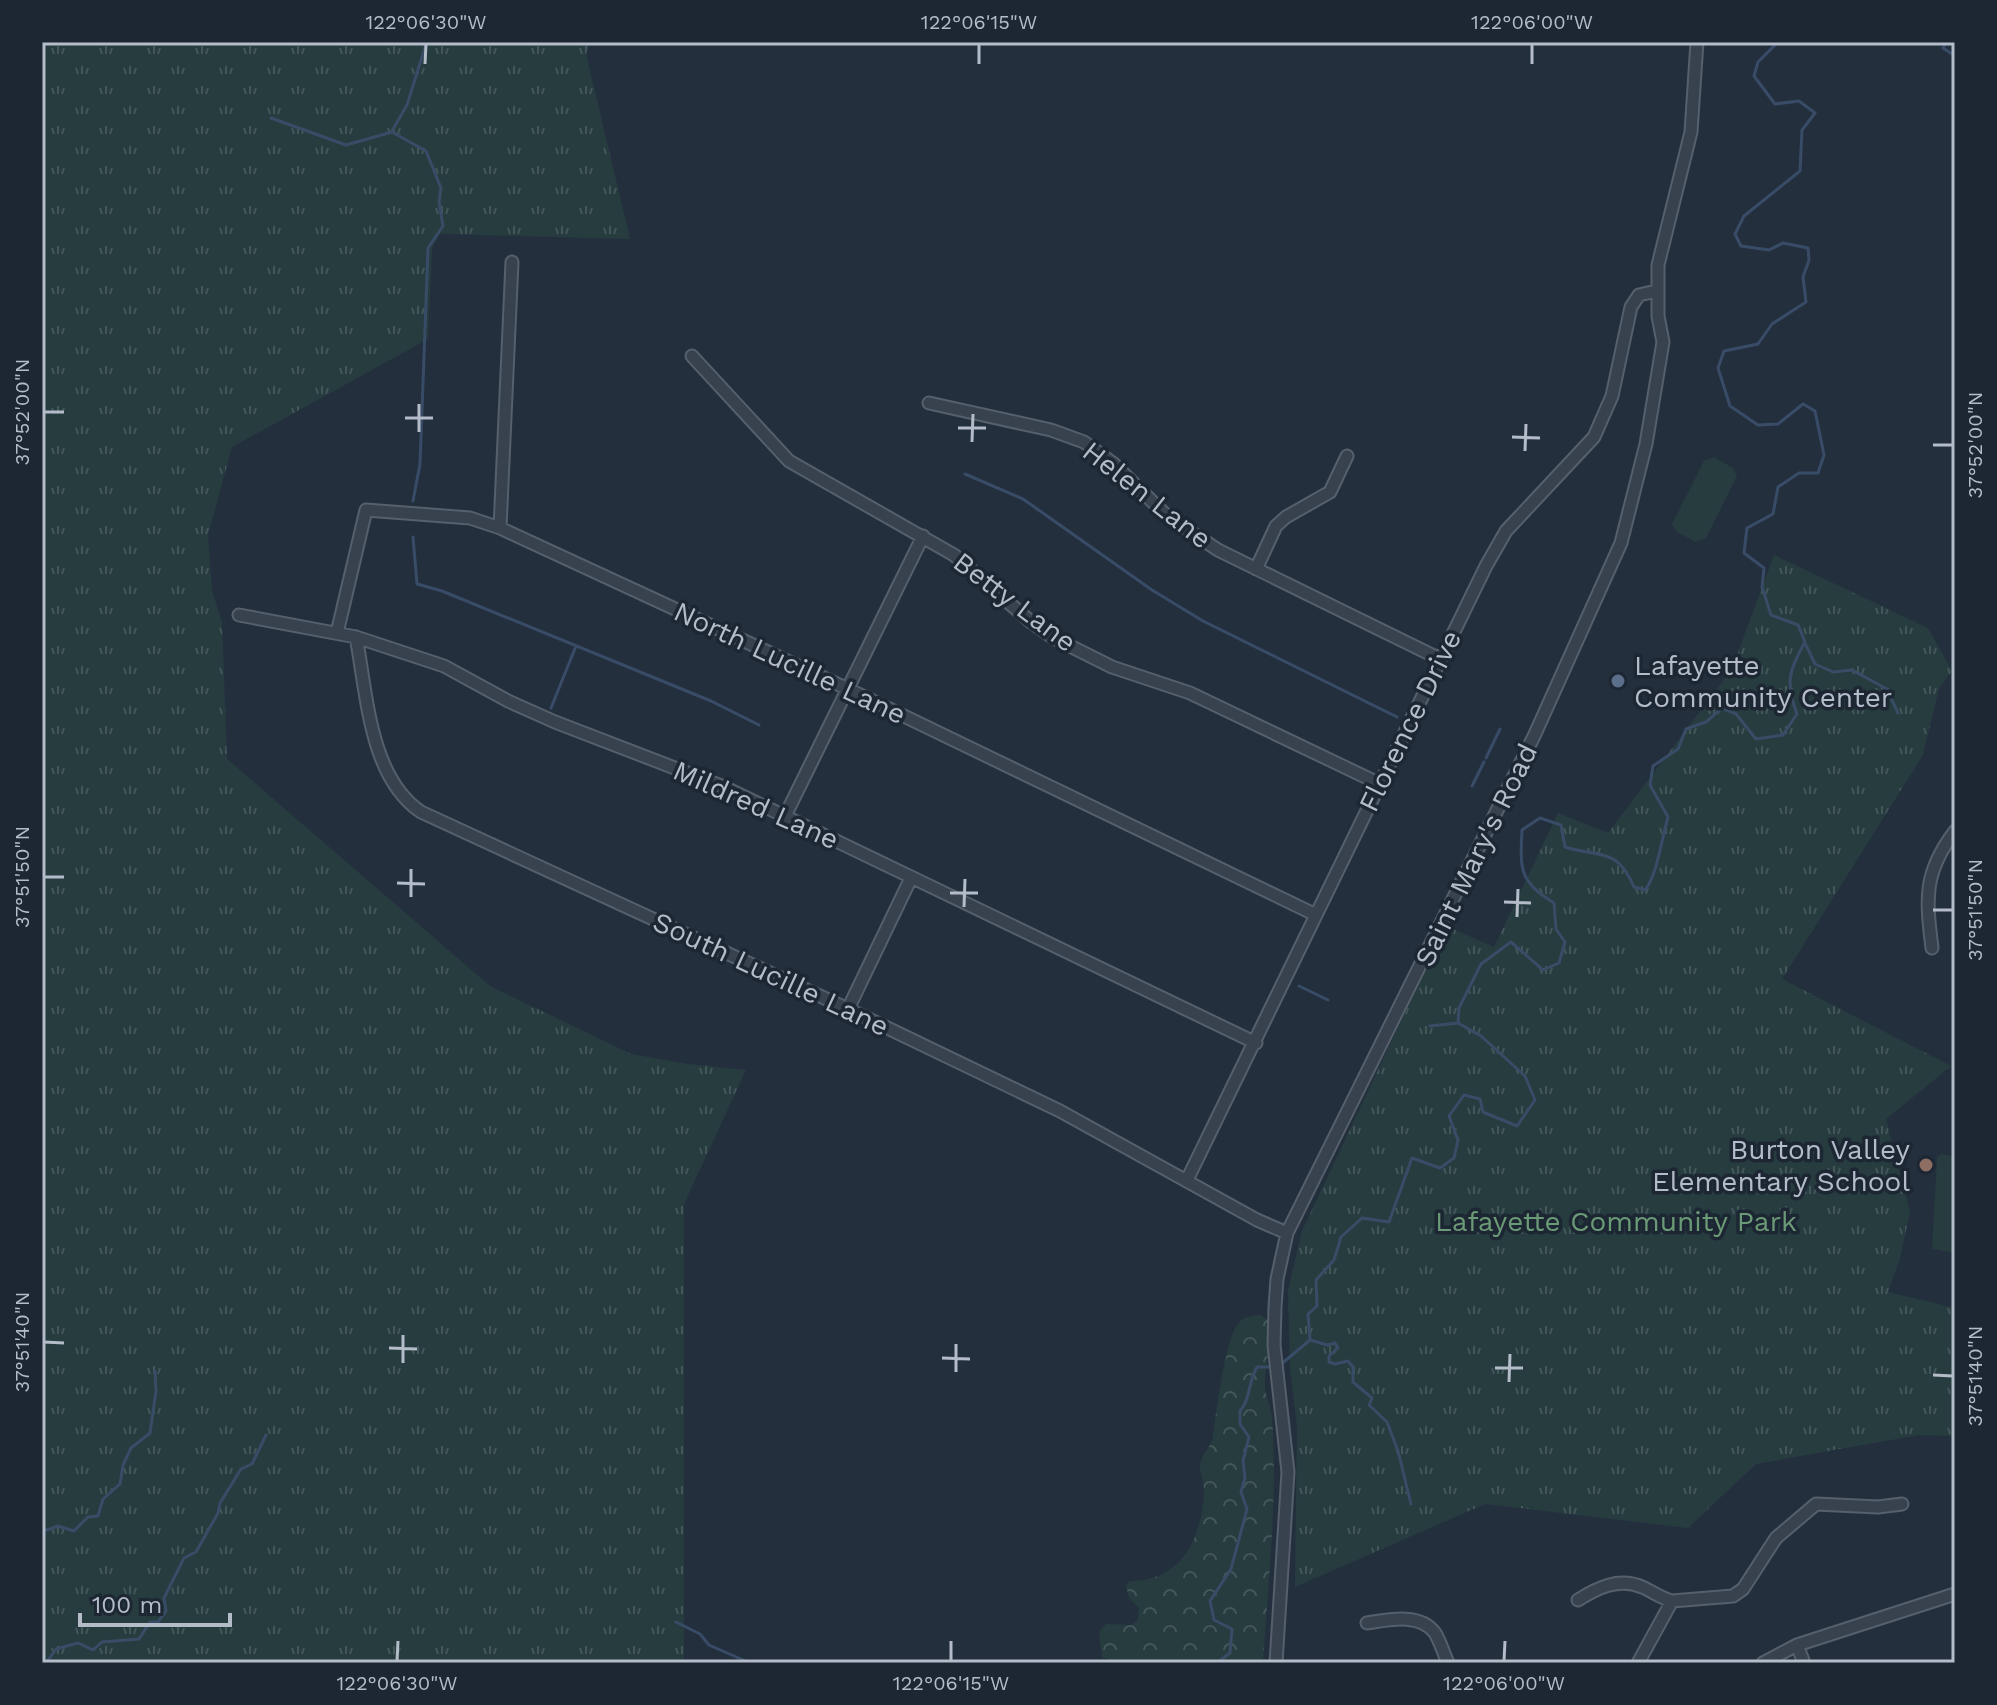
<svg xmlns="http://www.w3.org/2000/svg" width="1997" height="1705" font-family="'Work Sans',sans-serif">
<defs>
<pattern id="forest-crowns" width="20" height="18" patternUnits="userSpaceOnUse" patternTransform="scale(2)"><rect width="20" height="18" fill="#263c3f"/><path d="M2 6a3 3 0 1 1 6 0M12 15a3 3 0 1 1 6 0" fill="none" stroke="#435659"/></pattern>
<pattern id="park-tufts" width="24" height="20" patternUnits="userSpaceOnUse" patternTransform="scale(2)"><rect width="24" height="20" fill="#263c3f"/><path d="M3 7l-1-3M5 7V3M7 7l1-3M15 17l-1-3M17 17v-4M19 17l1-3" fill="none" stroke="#435659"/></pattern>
</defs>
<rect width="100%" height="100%" fill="#242f3e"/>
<path fill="#263c3f" d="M1714,457L1733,468L1737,476L1706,538L1696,542L1677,532L1672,524L1704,461Z
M1941,1154L1955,1156V1253L1932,1249L1937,1157Z"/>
<path fill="url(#forest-crowns)" d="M1260,1315L1268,1320C1274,1337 1264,1368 1265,1387C1266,1398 1271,1407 1272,1417C1278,1499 1268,1582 1263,1663L1114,1662L1102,1657L1099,1632L1106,1624L1131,1625L1138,1620L1139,1608L1129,1598L1126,1585L1130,1581C1181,1581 1201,1540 1204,1494C1205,1483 1199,1474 1200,1464C1202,1454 1211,1447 1213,1437C1216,1414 1225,1340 1238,1324C1244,1316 1251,1316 1260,1315Z"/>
<path fill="url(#park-tufts)" d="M42,42H591L586,54L630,239L440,234L432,248L428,339L232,447L208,535L212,591L222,622L227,759L490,986L631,1054L688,1064L746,1070L684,1204V1663H42Z
M1774,555L1928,628L1952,671L1939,688L1923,755L1782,979L1951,1066L1886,1119L1910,1212L1900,1258L1888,1292L1955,1308V1436L1919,1435L1756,1464L1688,1528L1485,1504L1295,1587L1297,1426L1290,1368L1288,1290L1302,1231L1446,926L1494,947L1558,813L1608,833L1732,669Z"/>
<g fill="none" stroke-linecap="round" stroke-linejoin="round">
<path stroke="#394c67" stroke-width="3" d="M1946,42L1943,48L1955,56
M271,118L346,145L392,132L426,151L441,188L439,202L443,226L428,248L420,464L413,501
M392,131L407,105L426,44L424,42
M965,474L1023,499L1152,590L1203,621L1397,717
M413,537L417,584L442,591L711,701L759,725
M1805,643L1815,664L1833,672L1852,670L1887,689L1898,713
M551,708L576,646
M1486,758L1500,729
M1472,786L1484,762
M1299,986L1328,1000
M1430,1026L1458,1023
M1310,1340L1327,1345L1335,1343L1338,1348L1329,1356V1362L1335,1364L1348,1361L1353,1367V1382L1372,1398L1369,1405L1387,1422L1398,1451L1411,1504
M1279,1366L1310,1340L1308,1314L1317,1306L1316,1280L1334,1260L1341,1237L1362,1218L1389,1222L1412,1158L1440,1168L1454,1158L1458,1140L1449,1116L1464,1095L1480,1099L1483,1112L1517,1126L1535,1100L1525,1076L1481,1036L1458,1023L1459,1008L1481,964L1511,942L1543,970L1559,963L1565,942L1556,929L1554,903C1519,881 1520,870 1522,830L1540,818L1561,825L1565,847C1601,858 1617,847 1634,887L1645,890C1657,876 1662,837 1668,817L1650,785L1653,766L1678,749L1686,729L1706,722L1722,708L1736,714L1756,739L1783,735L1797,714C1785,683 1789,670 1805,642L1798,625L1771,615L1762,587L1764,568L1744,553L1747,528L1773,514L1778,487L1799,473H1818L1824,455L1815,411L1803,404L1778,424L1758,425L1730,406L1718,368L1724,351L1758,344L1772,324L1806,302L1803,277L1809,260L1808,248L1783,243L1769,250L1741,246L1735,234L1744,216L1800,171L1802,130L1815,113L1799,101L1775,104L1754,76L1758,62L1778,42
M42,1529L47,1530L58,1526L74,1531L88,1517L98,1516L103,1499L120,1484L123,1465L131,1448L150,1433L156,1391L155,1371
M676,1622L700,1634L709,1645L750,1663
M46,1663L56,1649L78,1643L93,1650L102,1642L139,1639L150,1622H158L166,1611L164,1598L184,1558L196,1552L218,1513L220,1503L241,1469L252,1464L266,1435
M1217,1663L1230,1653L1232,1629L1214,1620L1210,1601L1231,1569L1247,1509L1241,1492L1245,1478L1243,1461L1249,1437L1240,1424V1411C1251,1398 1248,1382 1257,1367H1272"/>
<defs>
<path id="minor" d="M692,356L789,461L954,555L1031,622L1052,637L1112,667L1190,693L1380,784
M929,403L1051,430L1084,442L1114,464L1167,516L1218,550L1440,659
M500,528L512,262
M1256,569L1276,526L1286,517L1330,492L1347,456
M239,615L356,637L444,666L508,701L555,722L724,787L1256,1043
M337,633L366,510L470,518L500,528L848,689L1316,915
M356,637C367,693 369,777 421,812L848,1009L1060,1111L1257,1220L1287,1233
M785,816L923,536
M1932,948C1926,899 1923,873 1955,831
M848,1009L911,878
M1187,1180L1486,566L1506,531L1594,437L1612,396L1631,307L1639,295L1656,291
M1578,1600C1597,1588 1619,1577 1642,1587C1652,1591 1660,1598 1672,1601
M1367,1623C1387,1620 1420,1612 1435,1633C1440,1641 1444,1654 1448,1663
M1797,1645L1804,1663
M1276,1663L1288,1472L1274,1345L1275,1307L1277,1279L1287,1233L1535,734L1621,543L1646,444L1663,342L1658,316V265L1691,132L1697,42
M1638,1663L1672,1601L1733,1596L1743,1589L1776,1538L1816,1504L1878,1507L1902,1504
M1763,1663L1797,1645L1955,1594"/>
</defs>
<use href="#minor" stroke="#565f6c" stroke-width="15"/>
<use href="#minor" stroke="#38414e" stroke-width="11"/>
</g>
<path fill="none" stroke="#b4bcc9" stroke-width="3" d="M425,64L426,44M979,64V44M1532,64V44M44,412H64M405,418H433M958,428H986M419,432V404M1512,437L1540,438M972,442L973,414M1933,445H1953M1525,451L1526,424M44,877H64M397,883L425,884M950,893H978M411,897V869M1504,902L1531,903M964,907L965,879M1933,910H1953M1517,917L1518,889M44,1342L64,1343M389,1348L417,1349M942,1358L970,1359M403,1363V1335M1495,1368H1523M956,1372V1344M1933,1375L1953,1376M1509,1382L1510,1354M397,1661L398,1641M951,1661V1641M1504,1661L1505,1641"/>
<circle fill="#5c6f8a" stroke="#1d2633" stroke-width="3" cx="1618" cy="681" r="8"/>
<circle fill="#8d6e63" stroke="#1d2633" stroke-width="3" cx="1926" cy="1165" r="8"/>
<g text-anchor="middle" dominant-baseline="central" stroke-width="7" stroke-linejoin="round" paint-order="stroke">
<g font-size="28" fill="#b4bcc9" stroke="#1d2633">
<text transform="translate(1147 495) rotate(38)">Helen Lane</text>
<text transform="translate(1015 602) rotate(37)">Betty Lane</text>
<text transform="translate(790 663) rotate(25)">North Lucille Lane</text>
<text transform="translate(1410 721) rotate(-64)">Florence Drive</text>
<text transform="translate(756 805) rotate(24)">Mildred Lane</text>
<text transform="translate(1476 855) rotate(-64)">Saint Mary's Road</text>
<text transform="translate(771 974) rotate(25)">South Lucille Lane</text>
</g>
<g font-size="28" fill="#b4bcc9" stroke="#1d2633" text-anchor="start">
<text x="1634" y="665">Lafayette<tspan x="1634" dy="32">Community Center</tspan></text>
<text x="1910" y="1149" text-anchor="end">Burton Valley<tspan x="1910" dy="32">Elementary School</tspan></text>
</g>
<g font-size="28" fill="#6b9a76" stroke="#1d2633">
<text x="1616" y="1221">Lafayette Community Park</text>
</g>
</g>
<rect width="1997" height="1705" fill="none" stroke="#1d2633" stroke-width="88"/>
<path d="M80 1613v12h150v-12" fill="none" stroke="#b4bcc9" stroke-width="4"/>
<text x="92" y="1613" font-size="24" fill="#b4bcc9" stroke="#1d2633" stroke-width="6" paint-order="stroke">100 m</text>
<rect x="44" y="44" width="1909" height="1617" fill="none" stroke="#b4bcc9" stroke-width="3"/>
<g font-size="20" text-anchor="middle" fill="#b4bcc9">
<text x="426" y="29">122°06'30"W</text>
<text x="979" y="29">122°06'15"W</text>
<text x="1532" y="29">122°06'00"W</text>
<text transform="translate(22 412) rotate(-90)" y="7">37°52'00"N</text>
<text transform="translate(1975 445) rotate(-90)" y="7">37°52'00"N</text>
<text transform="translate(22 877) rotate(-90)" y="7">37°51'50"N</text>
<text transform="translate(1975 910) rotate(-90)" y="7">37°51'50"N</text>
<text transform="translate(22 1342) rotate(-90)" y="7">37°51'40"N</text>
<text transform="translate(1975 1376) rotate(-90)" y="7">37°51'40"N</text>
<text x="397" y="1690">122°06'30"W</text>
<text x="951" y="1690">122°06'15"W</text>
<text x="1504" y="1690">122°06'00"W</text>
</g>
</svg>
